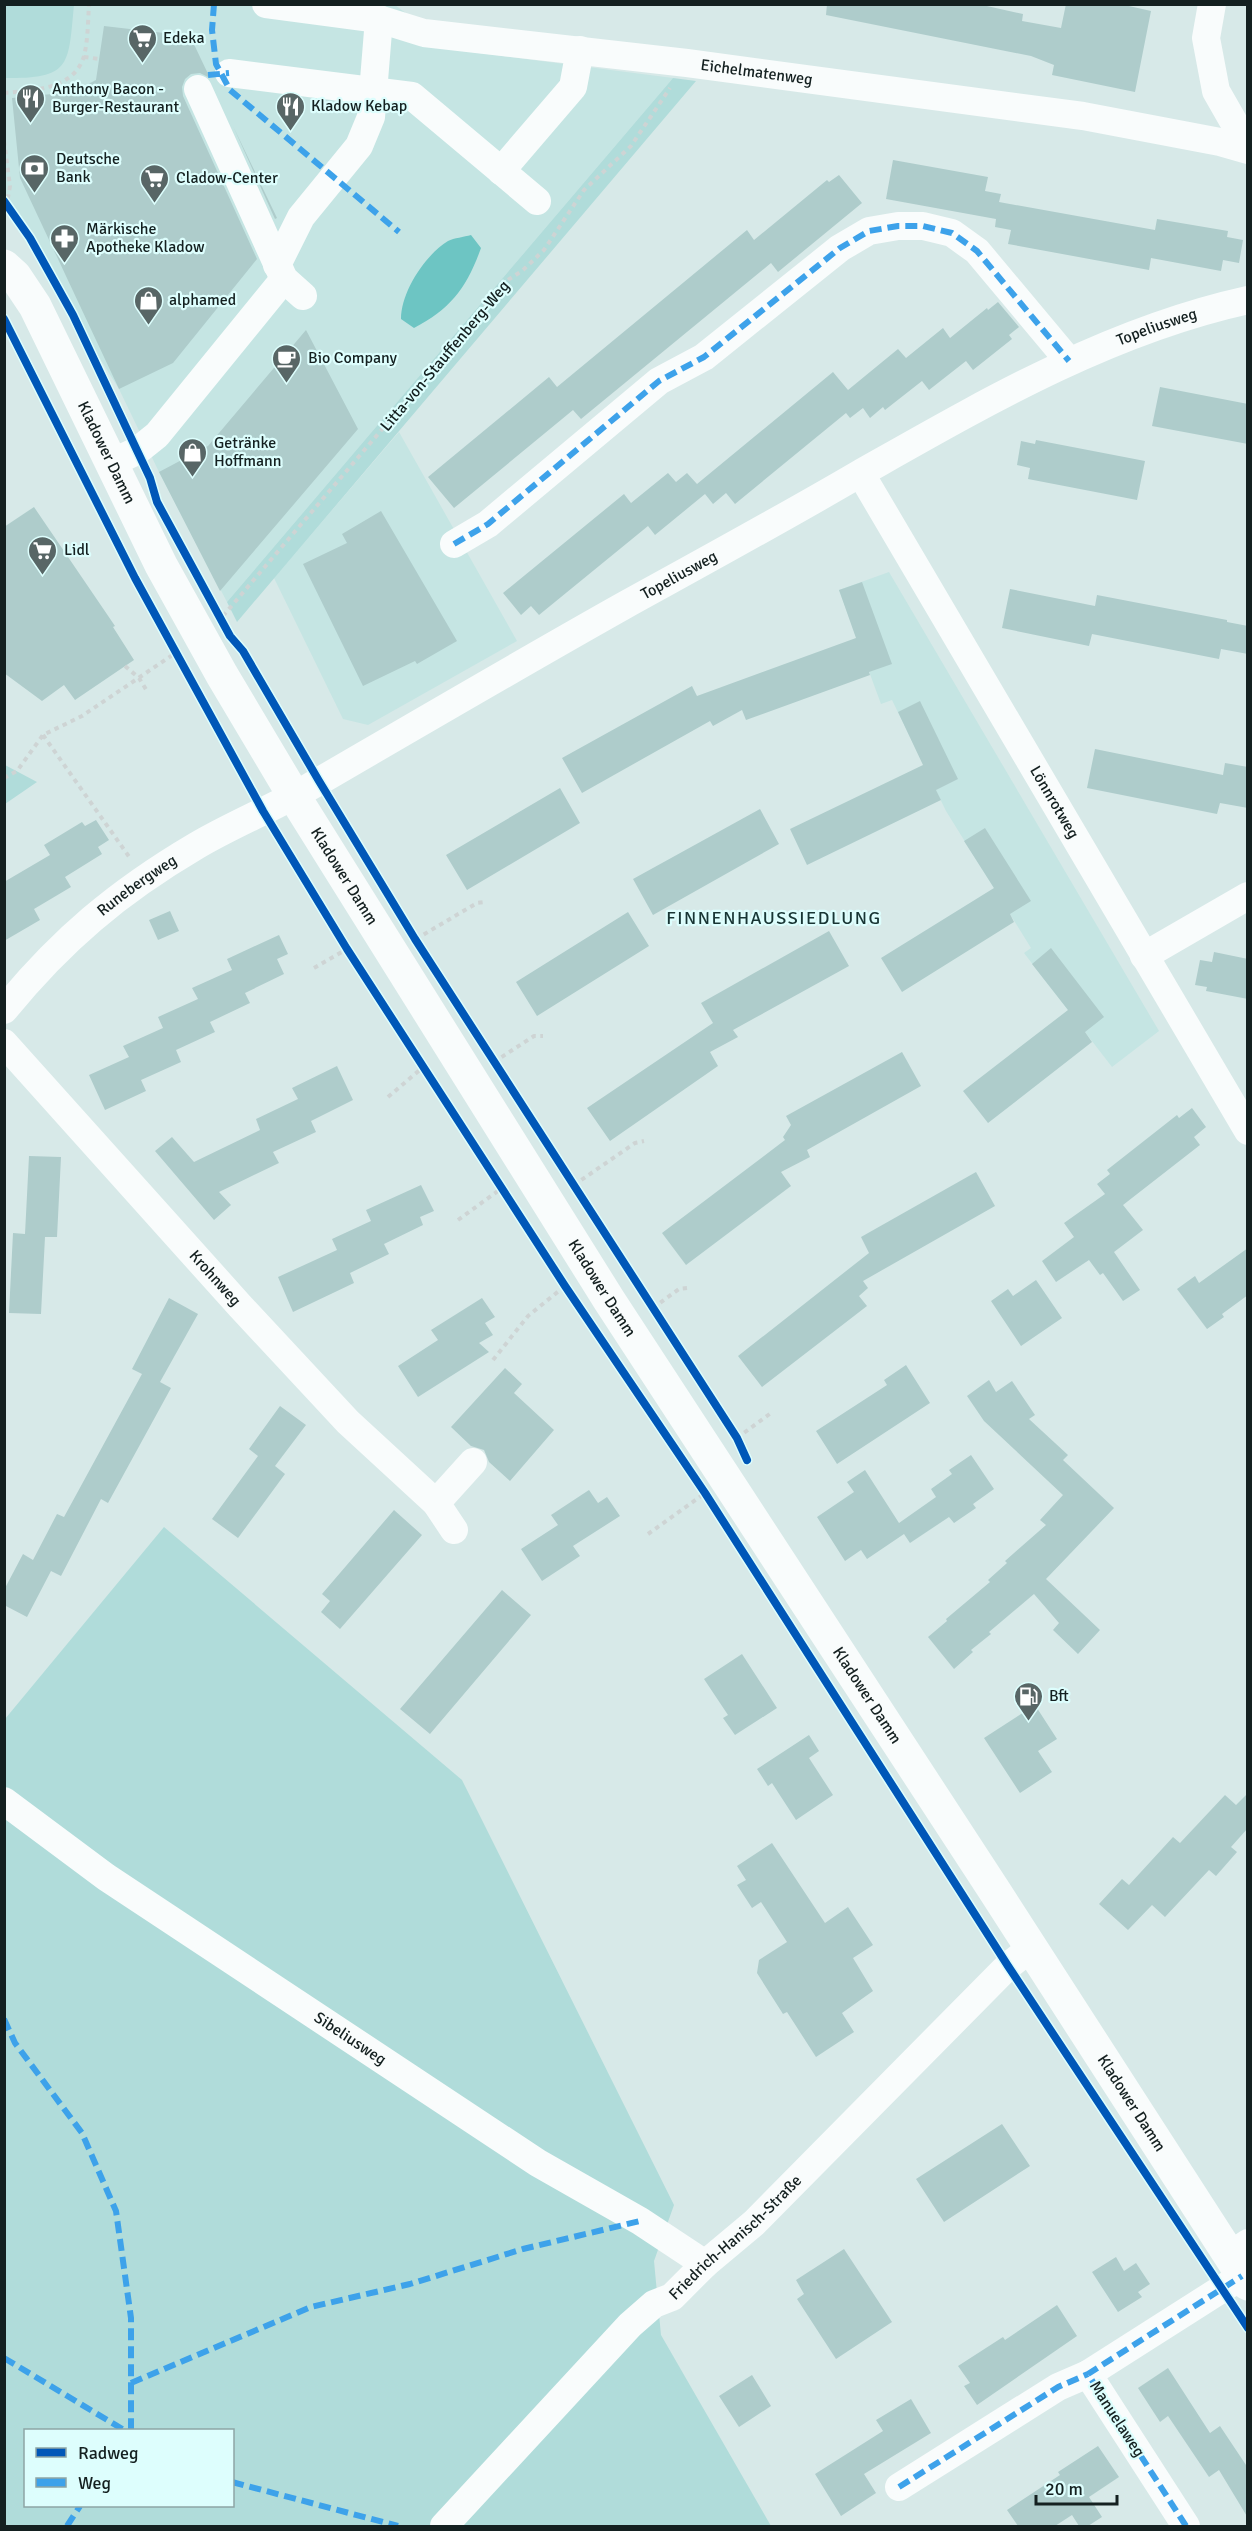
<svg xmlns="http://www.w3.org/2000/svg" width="1252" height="2531" font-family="Signika,sans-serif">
<rect width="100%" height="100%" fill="#d7e9e8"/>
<path fill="#c5e5e3" d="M4,5H395L455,50L673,78L227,602L159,472L119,389L5,208Z
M399,432L517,641L368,725L343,719L274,578Z
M889,572L1159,1031L1112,1067L1024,953L1031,948L946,811L892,700L881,704L839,590Z"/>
<path fill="#b0dcda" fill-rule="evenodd" d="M5,4L74,5C68,65 72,79 5,78Z
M673,78L696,81L237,622L227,602Z
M5,765L37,782L5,804Z
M164,1527L462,1780L674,2205L654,2261L661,2335L771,2526H5V1719ZM26,2430H232V2506H26Z"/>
<path fill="#6dc5c3" d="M471,235L481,248C467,287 451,309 414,328L401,319C401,292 425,255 448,241C454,238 464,237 471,235Z"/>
<path fill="#aecccb" d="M827,4H978L1023,14L1022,21L1061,28L1066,4H1120L1151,11L1135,92L1052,75L1054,65L1031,56L826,15Z
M104,26L190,36L210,78L200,73L191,74L185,79L182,87L183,96L257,259L173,363L119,389L20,178L12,98L72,92L96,80Z
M233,126L277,218L275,219Z
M893,160L988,177L985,191L1001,194L999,202L1155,230L1157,219L1228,231L1227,237L1243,240L1239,263L1223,260L1221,271L1151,258L1149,270L1008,244L1011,230L995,227L996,219L886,199Z
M839,175L862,203L778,272L771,263L581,419L573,410L454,508L428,477L549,377L557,387L747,230L754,240L827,180L829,182Z
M998,302L1019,327L1009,335L1012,339L973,370L966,361L929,390L922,381L885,410L883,407L870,418L863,408L850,418L846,413L735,504L726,493L713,504L705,494L655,535L648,526L539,615L531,606L521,615L503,593L624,494L631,503L668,473L676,482L687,473L697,484L833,372L848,390L898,349L906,358L943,328L950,338L987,308L988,310Z
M306,330L358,429L220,591L159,472L208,446Z
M1160,387L1248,404V444L1152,426Z
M1036,440L1145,461L1137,500L1028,479L1030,468L1017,465L1021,441L1035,444Z
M34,507L115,626L113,627L134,660L75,700L64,685L42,701L4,673V527Z
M381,511L457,641L417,664L415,661L363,686L303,564L347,543L342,534Z
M862,582L892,664L869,672L870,675L746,720L742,710L713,726L710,721L582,793L562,758L692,686L697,696L856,638L839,590Z
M1010,589L1095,606L1097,595L1227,620V622L1248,626V654L1221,649L1219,659L1092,634L1089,646L1002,628Z
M920,701L958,779L936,790L941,800L807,865L790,829L923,765L898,712Z
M1095,749L1223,775L1225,763L1248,767V808L1220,803L1217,814L1087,788Z
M560,788L580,823L467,890L446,855Z
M760,809L779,844L653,915L633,879Z
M96,820L109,840L98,847L102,854L65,877L71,887L34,909L40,920L4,941V882L50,855L44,845L82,822L85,826Z
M985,828L1031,901L1010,914L1014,922L902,992L881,958L994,888L964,841Z
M170,911L179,931L158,940L149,920Z
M628,912L649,946L537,1016L516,982Z
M829,931L849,966L733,1030L738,1037L710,1052L718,1066L610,1141L587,1108L713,1023L701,1003Z
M279,935L288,954L277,959L284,974L245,993L250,1003L210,1022L215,1032L176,1050L181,1062L141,1080L146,1091L105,1110L89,1075L129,1057L123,1046L163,1028L158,1017L198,999L192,988L232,970L227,959Z
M1051,948L1104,1017L1085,1032L1092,1042L988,1123L963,1091L1068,1010L1032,964Z
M1214,952L1248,959V999L1206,991L1207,987L1195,985L1200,960L1212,962Z
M902,1052L921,1086L807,1150L810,1157L781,1172L791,1186L686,1265L662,1233L785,1140L783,1137L791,1125L786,1116Z
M337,1066L353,1100L311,1121L316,1132L273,1152L279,1163L219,1192L231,1205L214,1220L155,1151L172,1137L194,1162L260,1130L256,1119L298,1099L292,1088Z
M1192,1108L1206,1127L1194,1137L1200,1145L1123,1205L1143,1230L1114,1252L1140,1290L1123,1301L1103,1273L1100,1275L1089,1260L1056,1282L1042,1261L1074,1237L1064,1223L1105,1194L1097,1184L1110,1174L1107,1170L1177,1115L1179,1118Z
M29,1156L61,1157L57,1237H45L41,1314L9,1313L13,1233L25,1234Z
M976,1172L995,1206L863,1281L868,1288L859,1296L867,1306L762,1387L738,1356L869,1253L861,1237Z
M421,1185L434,1211L420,1217L423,1225L384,1244L389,1254L350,1273L354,1283L293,1312L278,1277L337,1250L332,1239L371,1221L366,1210Z
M1248,1248V1295L1222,1314L1224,1317L1207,1329L1177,1289L1195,1276L1199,1283Z
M1036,1280L1062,1318L1021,1346L991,1301L1008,1289L1013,1296Z
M169,1298L198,1314L160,1382L171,1388L108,1503L101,1499L61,1576L51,1571L27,1617L4,1605V1590L23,1554L33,1560L57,1514L64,1517L142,1374L132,1369Z
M482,1298L495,1317L485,1323L493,1335L479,1343L489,1352L418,1397L398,1366L438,1340L431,1330Z
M906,1365L930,1403L837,1464L816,1431L887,1385L884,1380Z
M505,1368L522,1384L514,1393L554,1430L510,1481L489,1462L484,1450L471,1446L451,1427Z
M989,1380L996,1392L1012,1381L1035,1415L1029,1419L1068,1455L1063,1460L1114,1508L1046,1579L1100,1630L1078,1654L1053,1630L1059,1623L1034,1594L989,1632L991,1634L971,1650L973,1652L954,1669L928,1637L947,1621L946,1619L990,1582L988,1580L1007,1563L1005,1561L1046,1525L1040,1520L1063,1495L984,1421L967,1396Z
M280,1406L306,1425L275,1466L285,1474L238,1538L212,1519L258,1456L249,1449Z
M971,1455L994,1489L973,1504L976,1508L954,1523L949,1517L910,1543L904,1534L867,1559L861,1550L845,1561L817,1517L854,1492L847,1482L865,1470L899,1523L936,1497L931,1489L952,1474L949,1470Z
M589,1490L598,1503L607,1497L620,1516L573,1546L580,1556L542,1581L521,1549L558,1525L551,1515Z
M394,1510L422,1535L340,1629L321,1612L330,1601L322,1594Z
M502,1590L531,1615L430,1734L400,1709Z
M742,1654L777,1708L735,1735L723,1718L728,1715L704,1679Z
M1035,1705L1057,1739L1038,1751L1052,1772L1020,1793L984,1738Z
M809,1735L819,1751L809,1758L833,1795L796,1820L772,1783L768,1786L757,1769Z
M1248,1793V1828L1231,1847L1237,1852L1216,1876L1209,1870L1165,1917L1152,1905L1128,1930L1099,1904L1122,1879L1129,1885L1173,1837L1180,1843L1225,1795L1236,1805Z
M772,1843L825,1923L848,1907L873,1945L853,1958L873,1991L842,2013L854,2032L816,2057L787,2012L783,2014L757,1973L759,1960L787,1942L761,1902L752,1908L737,1885L746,1880L737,1866Z
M1002,2124L1030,2166L944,2222L916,2179Z
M844,2249L892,2322L836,2359L797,2299L804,2294L796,2280Z
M1116,2257L1124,2271L1136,2263L1150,2284L1138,2292L1142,2297L1118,2312L1092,2272Z
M1057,2305L1077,2336L977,2405L964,2386L970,2383L958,2366L1003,2337L1005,2340Z
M1168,2368L1210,2433L1220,2426L1248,2468V2518L1219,2470L1209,2477L1168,2416L1160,2422L1138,2388Z
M752,2375L771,2406L739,2427L719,2396Z
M911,2399L931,2433L864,2474L876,2493L841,2516L815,2474L883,2431L876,2420Z
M1098,2446L1119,2477L1089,2497L1102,2517L1088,2526H1079L1072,2515L1055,2526H1018L1007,2510L1060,2475L1058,2472Z"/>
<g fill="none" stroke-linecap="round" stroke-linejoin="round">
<path stroke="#ced4d4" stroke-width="4" stroke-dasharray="4.5 4.5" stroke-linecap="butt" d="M84,57L100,59
M4,93C33,90 74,90 84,56C88,40 88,21 89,4
M4,141L10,186L7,203
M223,616L447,353L503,283L522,271L544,250L584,190L631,146L670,88
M125,666L139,678L147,691
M43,735L130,858
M4,778L17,771L43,735L82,716L177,652
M416,939L477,903L485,902
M314,968L347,949
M494,1062L534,1036H543
M388,1097L422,1068
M574,1185L635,1143L644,1141
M458,1220L502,1188
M653,1308L679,1289L687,1288
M493,1360L528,1316L565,1286
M737,1438L771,1413
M648,1534L701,1496"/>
<g stroke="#f9fcfc" stroke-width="28">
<path id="s1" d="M266,4L379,19L424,33L687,63L1083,116L1220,142L1248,150"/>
<path d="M1212,4L1206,38L1216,91L1248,147"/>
<path d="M229,73L412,96L537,201"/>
<path d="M198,89L284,279L303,296"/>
<path d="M501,171L573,87L580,50"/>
<path d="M277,265L301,217L359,146L371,117L379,19"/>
<path d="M111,463L137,451L157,435L284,279"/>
<path id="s2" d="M861,474L1248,1131"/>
<path d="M454,544L488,524L659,381L704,357L840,248L869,231L898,226H923L952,233L977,251L1069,361"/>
<path d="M1144,956L1248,896"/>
<path id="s3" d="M4,1010C61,940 118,892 196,846C233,824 274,808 311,786C416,725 520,664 625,605C703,562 782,519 859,474C983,404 1107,331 1248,300"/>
<path id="s4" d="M4,1043L240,1306L348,1422L436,1503L454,1530"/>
<path d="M436,1503L473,1462"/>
<path id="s5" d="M4,1801L106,1877L538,2163L640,2221L705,2264"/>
<path d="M1229,2256L1248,2243"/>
<path d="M899,2487L1058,2387L1088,2374"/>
<path id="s6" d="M444,2526L630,2325L654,2304L672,2297L705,2264L754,2223L1008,1966L1031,1948"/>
<path d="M1186,2526L1088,2374L1242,2276"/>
</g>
<path stroke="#f9fcfc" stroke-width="33" id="s7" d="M4,266L15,276L35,306L161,565L222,675L294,796L609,1300L994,1890L1248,2284"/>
<path stroke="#3da2ea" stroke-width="6" stroke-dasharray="12 6" stroke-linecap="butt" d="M214,4L212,30L216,64L230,90L399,232
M208,75L229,73
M454,544L488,524L659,381L704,357L840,248L869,231L898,226H923L952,233L977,251L1069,361
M4,2019L15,2043L82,2133L116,2211L131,2318V2430
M4,2358L124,2430
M131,2383L311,2307L410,2284L523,2249L640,2221
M232,2482L398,2526
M899,2487L1058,2387L1088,2374
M67,2526L80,2506
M1186,2526L1088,2374L1242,2276"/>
<defs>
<path id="cycleway" d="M4,201L30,238L73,315L150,478L157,502L230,636L243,651L319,781L415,939L737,1438L747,1460
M4,319L135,578L263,811L347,949L565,1286L705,1493L1008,1966L1248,2328"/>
</defs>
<use href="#cycleway" stroke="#ddfefd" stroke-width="11"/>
<use href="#cycleway" stroke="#0057b8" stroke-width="8"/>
</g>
<defs>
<symbol id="supermarket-pin" viewBox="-11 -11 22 30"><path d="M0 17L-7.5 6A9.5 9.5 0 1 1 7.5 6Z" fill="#586666" stroke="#ddfefd"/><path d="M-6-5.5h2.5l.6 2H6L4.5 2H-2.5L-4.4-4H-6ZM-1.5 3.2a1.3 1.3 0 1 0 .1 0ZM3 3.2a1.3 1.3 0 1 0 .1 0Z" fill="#fff"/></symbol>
<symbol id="restaurant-pin" viewBox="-11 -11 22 30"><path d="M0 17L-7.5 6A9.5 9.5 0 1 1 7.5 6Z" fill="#586666" stroke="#ddfefd"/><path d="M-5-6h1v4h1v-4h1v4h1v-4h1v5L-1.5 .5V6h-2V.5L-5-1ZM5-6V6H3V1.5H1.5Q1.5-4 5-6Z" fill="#fff"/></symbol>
<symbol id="bank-pin" viewBox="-11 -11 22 30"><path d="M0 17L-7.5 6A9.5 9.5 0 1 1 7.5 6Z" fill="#586666" stroke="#ddfefd"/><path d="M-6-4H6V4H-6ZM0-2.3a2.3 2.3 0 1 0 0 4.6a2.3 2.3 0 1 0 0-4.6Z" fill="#fff"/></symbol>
<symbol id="pharmacy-pin" viewBox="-11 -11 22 30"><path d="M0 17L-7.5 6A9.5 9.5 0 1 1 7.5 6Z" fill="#586666" stroke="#ddfefd"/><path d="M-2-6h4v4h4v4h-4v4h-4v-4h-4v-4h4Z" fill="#fff"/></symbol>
<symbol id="shop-pin" viewBox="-11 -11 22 30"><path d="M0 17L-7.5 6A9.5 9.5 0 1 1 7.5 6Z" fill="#586666" stroke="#ddfefd"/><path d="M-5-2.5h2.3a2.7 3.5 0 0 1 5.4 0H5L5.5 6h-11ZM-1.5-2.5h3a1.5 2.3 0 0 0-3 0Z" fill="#fff"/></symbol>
<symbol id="cafe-pin" viewBox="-11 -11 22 30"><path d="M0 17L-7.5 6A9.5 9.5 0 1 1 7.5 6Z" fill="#586666" stroke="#ddfefd"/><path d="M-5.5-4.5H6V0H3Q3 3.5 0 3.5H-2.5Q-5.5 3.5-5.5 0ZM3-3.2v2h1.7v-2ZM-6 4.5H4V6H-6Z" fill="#fff"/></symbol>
<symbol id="fuel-pin" viewBox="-11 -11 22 30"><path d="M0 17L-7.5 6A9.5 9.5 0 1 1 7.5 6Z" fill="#586666" stroke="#ddfefd"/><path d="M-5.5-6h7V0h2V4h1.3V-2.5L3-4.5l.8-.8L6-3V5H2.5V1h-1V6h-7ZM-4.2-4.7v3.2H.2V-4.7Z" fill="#fff"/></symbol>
</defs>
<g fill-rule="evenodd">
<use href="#supermarket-pin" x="126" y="22" width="33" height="45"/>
<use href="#restaurant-pin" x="14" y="82" width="33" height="45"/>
<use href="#restaurant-pin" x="274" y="90" width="33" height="45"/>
<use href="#bank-pin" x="18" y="152" width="33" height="45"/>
<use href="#supermarket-pin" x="138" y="162" width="33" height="45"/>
<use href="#pharmacy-pin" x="48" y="222" width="33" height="45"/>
<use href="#shop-pin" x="132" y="284" width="33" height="45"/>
<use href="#cafe-pin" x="270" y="342" width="33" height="45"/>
<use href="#shop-pin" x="176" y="436" width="33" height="45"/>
<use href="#supermarket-pin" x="26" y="534" width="33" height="45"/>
<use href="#fuel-pin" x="1012" y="1680" width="33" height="45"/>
</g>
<g text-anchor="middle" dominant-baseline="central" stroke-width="4.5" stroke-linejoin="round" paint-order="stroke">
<g font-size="16" fill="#142020" stroke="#ddfefd" text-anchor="start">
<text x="163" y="38">Edeka</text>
<text x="52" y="89">Anthony Bacon -<tspan x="52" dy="18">Burger-Restaurant</tspan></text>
<text x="311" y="106">Kladow Kebap</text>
<text x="56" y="159">Deutsche<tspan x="56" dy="18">Bank</tspan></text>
<text x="176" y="178">Cladow-Center</text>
<text x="86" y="229">Märkische<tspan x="86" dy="18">Apotheke Kladow</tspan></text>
<text x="169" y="300">alphamed</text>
<text x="308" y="358">Bio Company</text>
<text x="214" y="443">Getränke<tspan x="214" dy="18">Hoffmann</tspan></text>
<text x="64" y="550">Lidl</text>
<text x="1049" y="1696">Bft</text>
</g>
<g font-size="16" fill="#142020" stroke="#ddfefd">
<text stroke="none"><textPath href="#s1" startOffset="496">Eichelmatenweg</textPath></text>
<text stroke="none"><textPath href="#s3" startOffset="1347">Topeliusweg</textPath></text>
<text transform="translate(445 356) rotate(-50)">Litta-von-Stauffenberg-Weg</text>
<text stroke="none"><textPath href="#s7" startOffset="214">Kladower Damm</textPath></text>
<text stroke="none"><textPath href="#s3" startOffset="808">Topeliusweg</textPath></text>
<text stroke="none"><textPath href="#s2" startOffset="381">Lönnrotweg</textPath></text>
<text stroke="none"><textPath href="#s7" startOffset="700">Kladower Damm</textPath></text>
<text stroke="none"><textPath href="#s3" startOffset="183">Runebergweg</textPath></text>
<text stroke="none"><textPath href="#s4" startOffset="316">Krohnweg</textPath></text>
<text stroke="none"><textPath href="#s7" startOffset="1186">Kladower Damm</textPath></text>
<text stroke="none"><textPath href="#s7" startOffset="1672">Kladower Damm</textPath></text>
<text stroke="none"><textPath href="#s5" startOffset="420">Sibeliusweg</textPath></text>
<text stroke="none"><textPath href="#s7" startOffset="2158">Kladower Damm</textPath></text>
<text stroke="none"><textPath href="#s6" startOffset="412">Friedrich-Hanisch-Straße</textPath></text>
<text transform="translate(1117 2419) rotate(57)">Manuelaweg</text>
</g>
<g font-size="18" letter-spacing="1.5" fill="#183534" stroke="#ddfefd">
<text x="774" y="918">FINNENHAUSSIEDLUNG</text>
</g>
</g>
<rect width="1252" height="2531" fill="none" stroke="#142020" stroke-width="12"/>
<rect x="24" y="2429" width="210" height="78" fill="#ddfefd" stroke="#8da5a5" stroke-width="1.5"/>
<rect x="36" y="2448" width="30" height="9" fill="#0057b8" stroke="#8da5a5" stroke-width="1.5"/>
<text x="78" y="2459" font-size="18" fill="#142020">Radweg</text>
<rect x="36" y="2478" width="30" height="9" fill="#3da2ea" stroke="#8da5a5" stroke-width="1.5"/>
<text x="78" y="2489" font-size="18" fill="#142020">Weg</text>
<path d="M1036 2495v9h81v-9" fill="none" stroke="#142020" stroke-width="3"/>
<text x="1045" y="2495" font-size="18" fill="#142020" stroke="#ddfefd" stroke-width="4.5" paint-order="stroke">20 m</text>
</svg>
